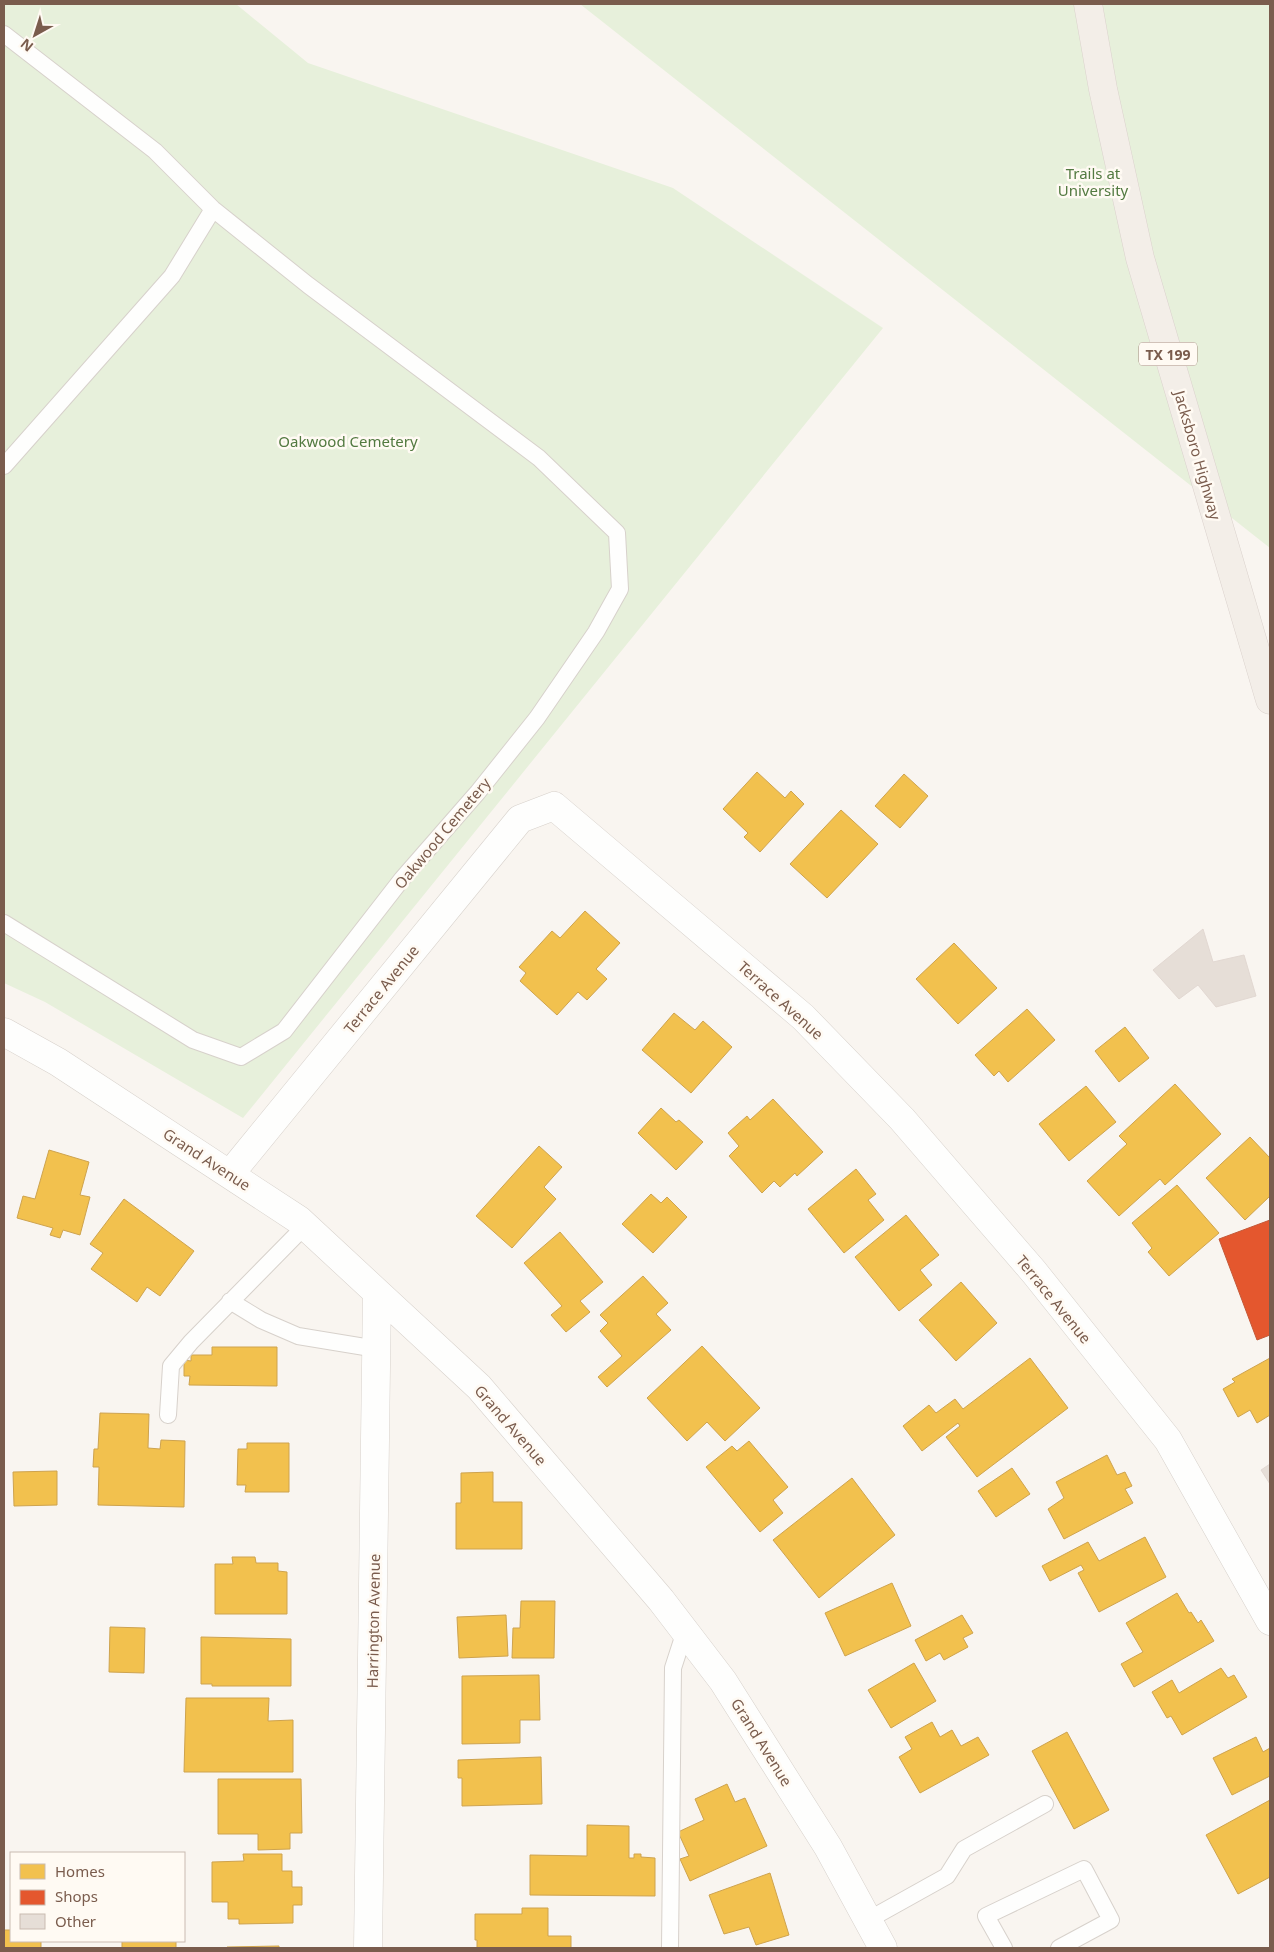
<svg xmlns="http://www.w3.org/2000/svg" width="1274" height="1952" font-family="'Noto Sans',sans-serif">
<rect width="100%" height="100%" fill="#f9f5f0"/>
<path fill="#e7f0db" d="M4,4H236L308,63L673,188L883,328L243,1118L45,1002L4,983Z
M580,4H1270V548Z"/>
<path fill="#f2c14e" stroke="#cea34e" d="M757,772L785,798L791,791L804,804L760,852L744,837L748,833L723,809Z
M904,774L928,796L900,828L875,806Z
M841,810L878,844L827,898L790,864Z
M585,911L620,943L596,969L607,979L587,1000L578,992L557,1015L520,981L526,973L519,967L552,931L560,938Z
M954,943L997,988L958,1024L916,979Z
M1027,1009L1055,1040L1008,1082L999,1071L994,1076L975,1055Z
M674,1013L695,1030L703,1021L732,1047L691,1093L642,1050Z
M1125,1027L1149,1058L1119,1082L1095,1051Z
M1175,1084L1221,1134L1165,1185L1160,1179L1119,1216L1087,1181L1127,1144L1119,1136Z
M1086,1086L1116,1122L1069,1161L1039,1124Z
M773,1099L823,1152L797,1176L795,1173L780,1187L774,1181L762,1193L729,1156L739,1146L728,1133L747,1116L750,1120Z
M661,1108L676,1122L679,1120L703,1142L676,1170L638,1133Z
M1250,1137L1270,1158V1196L1245,1220L1206,1178Z
M539,1146L562,1167L544,1187L556,1199L512,1248L476,1216Z
M49,1150L89,1162L80,1195L90,1197L80,1235L63,1230L60,1238L50,1235L53,1228L17,1218L23,1196L35,1199Z
M856,1169L876,1194L868,1200L884,1220L844,1253L808,1209Z
M1177,1185L1219,1233L1169,1276L1148,1252L1152,1248L1132,1223Z
M651,1194L661,1203L667,1197L687,1217L653,1253L622,1224Z
M124,1199L194,1251L160,1296L147,1287L137,1302L91,1269L103,1253L90,1244Z
M906,1215L939,1255L920,1270L932,1285L899,1311L855,1257Z
M560,1232L603,1282L580,1301L590,1312L566,1332L551,1315L562,1306L524,1263Z
M643,1276L668,1303L656,1314L671,1330L607,1387L598,1377L622,1356L600,1331L608,1323L600,1315Z
M961,1282L997,1323L956,1361L919,1320Z
M702,1346L760,1408L725,1441L707,1422L687,1441L647,1398Z
M212,1347H277V1386L189,1385L190,1376H184V1360L191,1361V1355H212Z
M1030,1358L1068,1408L977,1477L946,1437L960,1426L958,1423L922,1451L903,1426L929,1405L936,1413L955,1399L963,1409Z
M1270,1358V1415L1257,1423L1250,1410L1238,1417L1223,1389L1235,1382L1232,1379Z
M100,1413L149,1414L148,1448L160,1449L161,1440L185,1441L184,1507L98,1505L99,1467H93L94,1449H98Z
M749,1441L788,1487L773,1500L783,1513L760,1532L706,1467L732,1446L737,1451Z
M247,1443H289V1492H245L246,1485H237L238,1449H247Z
M1107,1455L1117,1475L1125,1472L1132,1486L1125,1489L1133,1503L1064,1539L1048,1509L1064,1498L1056,1482Z
M1012,1468L1030,1494L996,1517L978,1491Z
M57,1471V1505L14,1506L13,1472Z
M493,1472V1502H522V1549H456V1503H461V1473Z
M852,1478L895,1535L819,1598L773,1540Z
M1145,1537L1166,1577L1099,1612L1078,1573L1084,1570L1081,1565L1050,1581L1042,1566L1088,1542L1099,1561Z
M232,1557H255L256,1563H278V1571L287,1572V1614H215V1564H233Z
M892,1583L911,1626L845,1656L825,1613Z
M1177,1593L1189,1613L1191,1612L1198,1623L1201,1620L1214,1641L1134,1687L1121,1664L1143,1652L1126,1623Z
M521,1601H555L554,1658H512L513,1628H520Z
M506,1615L508,1656L459,1658L457,1617Z
M962,1615L973,1633L963,1638L968,1647L944,1660L940,1653L926,1661L915,1640Z
M110,1627L145,1628L144,1673L109,1672Z
M201,1637L291,1639V1686H212V1684H201Z
M914,1663L936,1701L891,1728L868,1690Z
M1221,1668L1228,1678L1234,1675L1247,1697L1182,1735L1171,1716L1167,1718L1152,1692L1172,1680L1179,1693Z
M539,1675L540,1720H520V1743L462,1744V1676Z
M186,1698H269L268,1721L293,1720V1772H184Z
M932,1722L940,1737L952,1730L961,1746L978,1737L989,1755L920,1793L899,1757L912,1749L905,1737Z
M1067,1732L1109,1810L1074,1829L1032,1751Z
M1256,1737L1263,1752L1270,1748V1776L1232,1795L1213,1758Z
M541,1757L542,1804L462,1806V1778H458V1760Z
M218,1779H301L302,1833H290V1849L258,1850V1834H218Z
M727,1784L735,1802L745,1798L767,1846L690,1881L680,1859L689,1856L678,1832L704,1820L695,1799Z
M1270,1800V1877L1238,1894L1206,1835Z
M587,1825L629,1826V1858H634V1854H641V1857L655,1858V1896L530,1895V1855L587,1856Z
M243,1854H282V1871H292V1887H302V1905H293V1923L239,1924V1919H228V1902H212V1862L244,1861Z
M770,1873L789,1935L756,1945L749,1927L724,1934L709,1895Z
M522,1908H548V1936H571V1948H477V1940H475V1914H522Z
M4,1930H11V1941H41V1948H4Z
M122,1941H176V1948H122Z
M279,1946V1948H227V1947Z"/>
<path fill="#e4572e" stroke="#c45837" d="M1270,1220V1335L1257,1340L1219,1239Z"/>
<path fill="#e6ded7" stroke="#e2d8d2" d="M1203,929L1213,962L1244,955L1256,996L1216,1007L1198,985L1179,999L1153,970Z
M1270,1464V1484L1261,1470Z"/>
<g fill="none" stroke-linecap="round" stroke-linejoin="round">
<defs>
<path id="service" d="M4,34L155,151L213,209L308,285L539,458L617,533L620,589L596,632L537,718L478,792L402,879L284,1031L241,1057L193,1040L4,923
M4,466L172,276L213,209
M230,1301L261,1320L298,1336L377,1349
M168,1415L171,1366L191,1342L305,1226
M868,1920L947,1876L964,1849L1045,1804
M670,1948L673,1668L685,1631
M1004,1948L986,1916L1084,1869L1111,1920L1059,1948"/>
<path id="minor" d="M4,1032L58,1062L299,1220L479,1387L661,1600L723,1681L828,1847L883,1948
M230,1174L520,819L554,806L803,1017L902,1119L1034,1272L1168,1440L1270,1621
M368,1948L377,1294"/>
<path id="primary" d="M1088,4L1103,89L1140,258L1270,700"/>
</defs>
<use href="#service" stroke="#d7d1cb" stroke-width="18"/>
<use href="#minor" stroke="#d7d1cb" stroke-width="29"/>
<use href="#primary" stroke="#dad1cc" stroke-width="29"/>
<use href="#service" stroke="#fefefd" stroke-width="16"/>
<use href="#minor" stroke="#fefefd" stroke-width="28"/>
<use href="#primary" stroke="#f3eee8" stroke-width="28"/>
</g>
<g text-anchor="middle" dominant-baseline="central" stroke-width="5" stroke-linejoin="round" paint-order="stroke">
<rect fill="#fffaf3" stroke="#a28b7f" stroke-width="1" x="1139" y="342.5" width="58" height="23" rx="4"/>
<g font-size="14" font-weight="bold" fill="#7a5c4d">
<text x="1168" y="354">TX 199</text>
</g>
<g font-size="15" fill="#537a41" stroke="#fffaf3">
<text x="1093" y="173">Trails at<tspan x="1093" dy="17">University</tspan></text>
<text x="348" y="441">Oakwood Cemetery</text>
</g>
<g font-size="15" fill="#7a5c4d" stroke="#fffaf3">
<text transform="translate(1198 455) rotate(74)">Jacksboro Highway</text>
<text transform="translate(442 833) rotate(-50)">Oakwood Cemetery</text>
<text transform="translate(381 989) rotate(-51)">Terrace Avenue</text>
<text transform="translate(781 1000) rotate(42)">Terrace Avenue</text>
<text transform="translate(207 1159) rotate(33)">Grand Avenue</text>
<text transform="translate(1054 1299) rotate(51)">Terrace Avenue</text>
<text transform="translate(511 1425) rotate(49)">Grand Avenue</text>
<text transform="translate(373 1621) rotate(-89)">Harrington Avenue</text>
<text transform="translate(762 1742) rotate(58)">Grand Avenue</text>
</g>
</g>
<rect width="1274" height="1952" fill="none" stroke="#7a5c4d" stroke-width="10"/>
<rect x="10" y="1852" width="175" height="90" fill="#fffaf3" stroke="#cabbb1"/>
<rect x="20" y="1864" width="25" height="15" fill="#f2c14e" stroke="#cabbb1"/>
<text x="55" y="1877" font-size="15" fill="#7a5c4d">Homes</text>
<rect x="20" y="1890" width="25" height="15" fill="#e4572e" stroke="#cabbb1"/>
<text x="55" y="1902" font-size="15" fill="#7a5c4d">Shops</text>
<rect x="20" y="1914" width="25" height="15" fill="#e6ded7" stroke="#cabbb1"/>
<text x="55" y="1927" font-size="15" fill="#7a5c4d">Other</text>
<g transform="translate(35 35) rotate(219)" stroke="#fffaf3" stroke-width="4" paint-order="stroke">
<path d="M0-4L9 19L0 12L-9 19Z" fill="#7a5c4d"/>
<text y="-8" font-size="14" font-weight="bold" text-anchor="middle" fill="#7a5c4d">N</text>
</g>
</svg>
